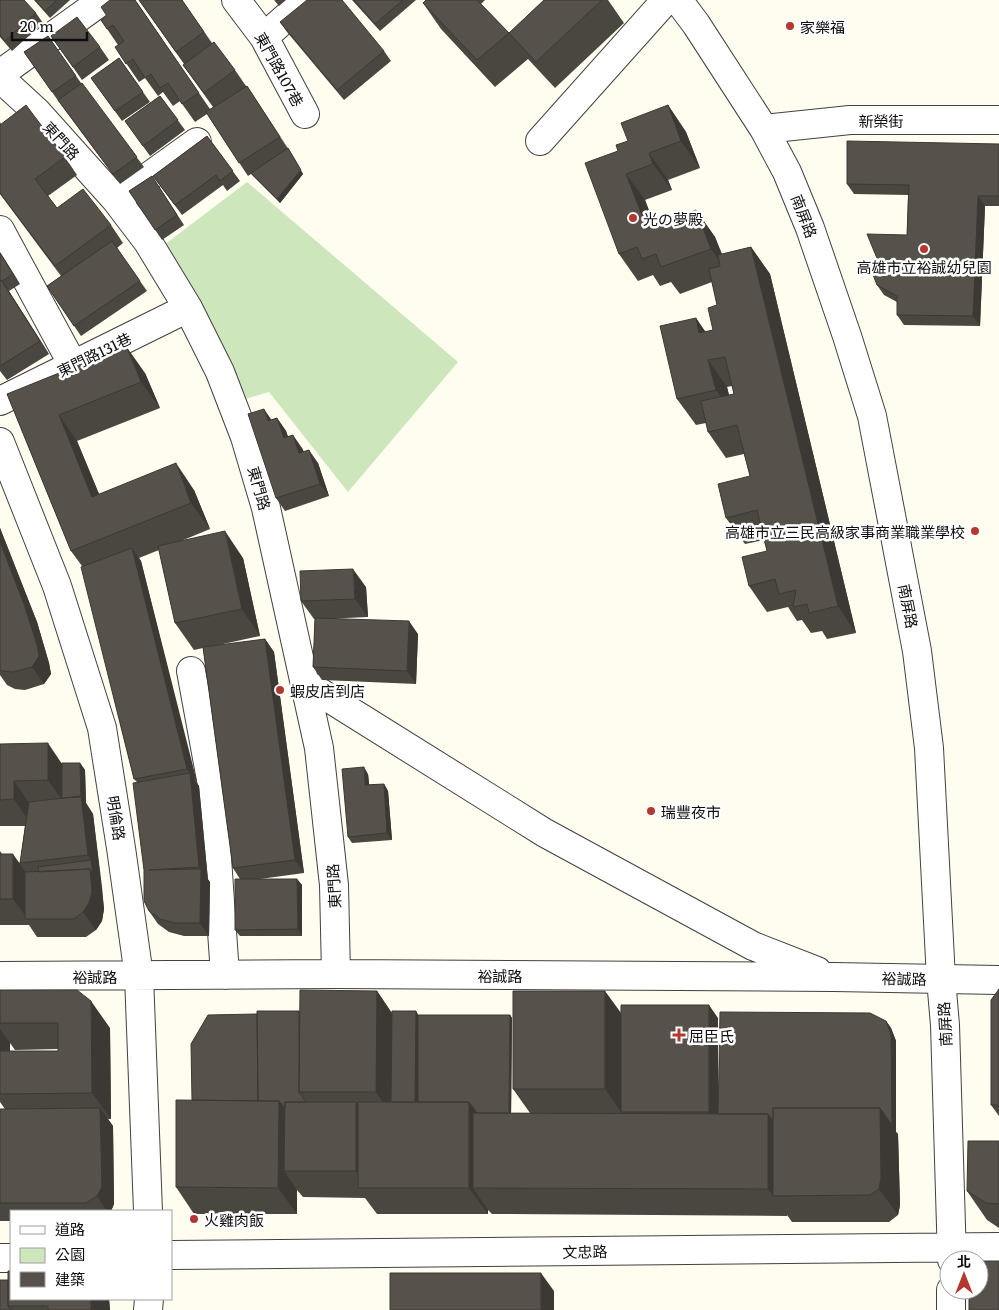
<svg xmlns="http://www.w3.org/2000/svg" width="999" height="1310" font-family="Literata,'Noto Sans TC','Noto Sans JP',serif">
<rect width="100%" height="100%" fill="#fefdf0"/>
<path fill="#cde6bc" d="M247,182L458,362L348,492L269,392L242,400L164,245Z"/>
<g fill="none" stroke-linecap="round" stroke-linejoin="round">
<defs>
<path id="minor" d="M236,0L264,37L305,114
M678,0L696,24L764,129L787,172L810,228L847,336L872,416L917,651L929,748L941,979L945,1025L952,1260
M264,37L306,0
M0,74L103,0
M0,78L37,112L116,200L148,242L188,308L220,372L245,437L266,508L319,748L334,885L336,974
M764,129L850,120H999
M540,141L666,0
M116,200L197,142
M0,230L73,365
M0,401L188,308
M0,442L57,586L102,728L121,848L139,976L148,1211
M191,671L212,785L225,975
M305,683L545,833L753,946L817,971
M0,976L336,974L834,977L999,980
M171,1255L999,1247
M0,1258H11
M148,1310L149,1299
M951,1310V1290"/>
</defs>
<use href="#minor" stroke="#414141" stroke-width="30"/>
<use href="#minor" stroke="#fff" stroke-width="28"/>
</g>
<path fill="#4a4640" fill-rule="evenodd" d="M0,0L36,13L43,23L12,51L0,37Z
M34,0H70L50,18Z
M135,0L210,109L213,107L183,65L184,64L139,0H182L212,43L235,70L246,86H247L290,152L303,174L280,203L251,174L248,176L207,114L195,122L180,101L173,106L163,92L158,96L145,78L139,82L115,47L118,45L101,20Z
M274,0H286L279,6Z
M352,0H416L380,31Z
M426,0H485L481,4L509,33L528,59L495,87L441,29L423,3Z
M544,0H608L624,23L555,88L528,59L509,33Z
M280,22L384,51L391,61L344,100L287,32Z
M48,36L81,83L144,167L120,184L59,102L24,52Z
M51,36L100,47L109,60L82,80Z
M119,58L150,102L122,121L91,78Z
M160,96L185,130L150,156L125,121Z
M668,105L686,132L700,168L668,180L672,190L645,200L655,226L696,210L715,237L722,254L751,247L770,274L856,633L827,639L822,631L811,633L802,620L797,621L788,607L767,612L749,586L767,551L764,540L745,544L726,518L750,476L744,454L726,458L708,432L706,423L696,425L677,399L696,318L705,332L713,330L717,305L712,282L680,294L671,282L660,286L653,275L638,281L619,254L618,151ZM732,386L734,394L729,395L727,387Z
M0,122L1,124L65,157L77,175L48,196L57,208L111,225L123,243L117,248L147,291L81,336L47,286L61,276L0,194Z
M207,136L240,181L227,191L223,185L182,215L153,176Z
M999,144V206H985L980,326L904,325L897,315V302L884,295L877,285L881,268L907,235L908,195L854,194L847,184Z
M152,176L184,225L162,240L129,191Z
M0,252L20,284L9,291L49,354L7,380L0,371Z
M145,373L160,408L77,441L99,494L194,490L210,529L181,541L243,558L260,636L214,646L265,639L274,652L304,873L260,879H297L302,885V936H240L235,930L240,879L233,868L203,648L194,650L175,623L159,550L139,558L141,561L196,782L199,786L208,880L210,882L209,936H184L169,932L158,924L149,911L144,870L137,782L134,779L82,566L71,551L7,394Z
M277,418L286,431L288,437L302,448L304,452L318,463L329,496L285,511L276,498L271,420Z
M0,528L37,622L49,663L51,674L44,684L25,690L15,689L7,685L0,675Z
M366,587L368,617L326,619L418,634L416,684L322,680L313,667L315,619H314L301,601Z
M0,744L62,763H80L85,770L86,803L93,814L104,909L102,921L96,930L86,937H37L29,925H0V851L2,854L20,863L25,826H0Z
M368,774L369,785L384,784L388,791L392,840L352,843L348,837Z
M999,989V1116L991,1105Z
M0,990L110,1028L111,1119H108L113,1126L114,1204L111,1211H11V1221H0V1109H5L0,1102ZM10,1043L15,1050L58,1049V1051H10Z
M377,991L392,1013L416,1011L418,1015H510L512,1018L511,1113H530L513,1089L621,1014L718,1018V1093L886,1021L891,1028L896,1041V1132L898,1134L900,1205L898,1215L889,1222H792L787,1215V1216L492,1214L488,1210V1214H377L365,1198L303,1197L297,1190V1214H194L176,1187L192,1100L257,1014L299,1011Z
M999,1141V1228L987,1220L967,1191Z
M0,1280L109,1299L110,1310H0Z"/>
<path fill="#3c3934" d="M247,86L289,150L303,174L280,203L277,199L288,148Z
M668,105L686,132L700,168L681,141Z
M649,153L668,180L672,190L653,164Z
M626,174L645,200L666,255L647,228Z
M978,196L985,206L980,326L973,316Z
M696,210L715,237L730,276L711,249Z
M751,247L770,274L856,633L838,606Z
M0,252L20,284L13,274Z
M1,280L10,293L49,354L40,341Z
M696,318L714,344L718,360L699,333Z
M126,346L145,373L160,408L141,382Z
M708,360L727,387L734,416L716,390Z
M264,409L273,422L268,421Z
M59,415L77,441L111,523L92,497Z
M277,418L286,431L293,451L284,438Z
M293,435L302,448L308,466L299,453Z
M309,450L318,463L329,496L320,484Z
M176,463L194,490L210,529L191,503Z
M0,528L37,622L49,663L51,674L44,684L32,667L0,542Z
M225,531L243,558L260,636L242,609Z
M132,548L141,561L197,782L187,769Z
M353,569L366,587L368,617L355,599Z
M409,621L418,634L416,684L407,671Z
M265,639L274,652L304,873L295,860Z
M48,743L66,770L62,800L48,780Z
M80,763L85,770L86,803L93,814L102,887L104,909L102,921L96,930L83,912L91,860L88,855L81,800Z
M364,767L368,774L370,792L365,785Z
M190,773L199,786L208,880L199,867Z
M14,781L32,807V826L14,799Z
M384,784L388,791L392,840L387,833Z
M13,854L32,881L28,919L13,899Z
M201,869L210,882L209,936L200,923Z
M297,879L302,885V936L298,929Z
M377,991L395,1018L394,1119L376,1092Z
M605,991L624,1017L621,1112L605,1089Z
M91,1001L110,1028L111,1119L92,1093Z
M709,1005L718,1018V1125L709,1112Z
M416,1011L420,1018V1114H415Z
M510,1015L512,1018L511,1124L509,1121Z
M886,1021L891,1028L896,1041V1132L898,1134L900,1205L898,1215L879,1189L880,1108Z
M0,1029L10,1043V1094L0,1088Z
M279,1101L298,1127L284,1171L297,1190V1214L278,1188Z
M356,1102L375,1129L367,1188L356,1171Z
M469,1102L488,1129L473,1188L488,1210V1214L469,1188Z
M100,1108L113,1126L114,1204L111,1211H107L97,1196Z
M768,1114L787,1141L773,1196L787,1216L768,1189Z
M541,1273L554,1291V1310H541Z
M91,1299H109L110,1310H91Z"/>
<path fill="#56514b" stroke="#3c3934" d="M0,0H24L36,13L5,41L0,35Z
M35,0H57L45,11Z
M110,0H135L199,93L182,104L168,83L160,88L151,74L145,78L133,59L126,64L115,47L124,41L113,25L107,29L101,20L107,16L101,7Z
M139,0H182L204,32L176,52Z
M307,0H342L384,51L337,90L280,22Z
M354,0H403L375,24Z
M426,0H477L509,33L477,60L423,3Z
M544,0H602L536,62L509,33Z
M77,17L100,47L73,67L51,36Z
M48,36L76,76L52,92L24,52Z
M214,42L235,70L204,93L183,65Z
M119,58L143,92L115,111L91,78Z
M82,83L137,157L113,174L58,100Z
M247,86L280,137L239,163L206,112Z
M160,96L178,120L143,146L125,121Z
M26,105L65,157L35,179L57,208L83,189L111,225L55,266L0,193V125Z
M668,105L681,141L649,153L653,164L626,174L647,228L696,210L711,249L661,267L656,254L642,259L637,247L619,254L585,163L618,151L616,145L628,141L621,123Z
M207,136L233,171L220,181L216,175L175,205L153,176Z
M847,141L999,144V196H978L973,316L897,315V296L877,285L870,267L881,268L867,234L907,235L909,185L847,184Z
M288,148L301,170L277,199L251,173Z
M152,176L177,215L155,230L129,191Z
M112,241L140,281L74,326L47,286Z
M751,247L838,606L809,613L807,604L793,607L796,590L779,594L775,579L749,586L742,557L767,551L757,510L726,518L718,484L750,476L737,425L708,432L701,401L734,394L725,357L708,360L716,390L677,399L660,326L696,318L699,333L713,330L708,308L717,305L709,269L720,266L718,255Z
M0,253L13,274L2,281L1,280L0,281Z
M1,280L40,341L0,366V281Z
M126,346L141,382L59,415L92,497L176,463L191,503L71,551L7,394Z
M264,409L268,421L277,418L284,438L293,435L299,453L309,450L320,484L276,498L248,414Z
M225,531L242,609L175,623L158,546Z
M0,542L24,604L37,645L39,656L32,667L13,672L3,671L0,670Z
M132,548L187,769L134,779L81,567Z
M353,569L355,599L301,601L300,571Z
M315,618L409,621L407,671L313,667Z
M265,639L295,860L233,868L203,647Z
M48,743V780L14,781V799L0,800V744Z
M62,763H80L81,797L62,798Z
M364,767L365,785L384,784L387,833L348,837L342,769Z
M190,773L199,867L149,870L201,869L200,923H175L160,919L149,911L144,901V870L133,783Z
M81,796L88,855L20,863L29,802Z
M0,854H13V899H0Z
M91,860L93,874L90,869L39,872L38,867Z
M90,869L92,891L89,903L83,912L74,919H25V872Z
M235,879H297L298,929L235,930Z
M999,989V1105H991V1000Z
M0,990H77L91,1001L92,1093L0,1094V1051H58V1023H0Z
M300,990L377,991L376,1092H299Z
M513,991H605V1089H513Z
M621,1005H709V1112H621Z
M257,1011H299V1092L306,1102H285V1108L279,1101H258Z
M392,1011H416L415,1102H391Z
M720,1012L870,1013L886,1021L891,1034L892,1125L880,1108H773V1121L768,1114H718Z
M257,1014L258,1101L192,1100L191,1044L208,1015Z
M418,1015H510L509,1113H477L469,1102H418Z
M176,1100L279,1101L278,1188L176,1187Z
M285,1102H356V1171H284Z
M358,1102H469V1188H358Z
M100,1108L102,1187L97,1196L86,1203H0V1109Z
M773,1108H880L881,1178L879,1189L870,1195L773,1196Z
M473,1113L768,1114V1189L473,1188Z
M968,1141H999V1204L986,1203L967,1191Z
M979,1261H999V1310H969V1290H979Z
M8,1271H11V1299H91V1310H48V1306H8Z
M390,1273H541V1310H390Z
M0,1280H8V1306L11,1310H0Z"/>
<g fill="#b43830" stroke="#fff" stroke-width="2">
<circle cx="790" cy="26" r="5"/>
<circle cx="633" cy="218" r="5"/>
<circle cx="924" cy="249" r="5"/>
<circle cx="975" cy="531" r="5"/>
<circle cx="280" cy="690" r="5"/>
<circle cx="651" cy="811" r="5"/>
<path d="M676.5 1027.5h5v5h5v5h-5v5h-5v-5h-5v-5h5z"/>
<circle cx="194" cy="1219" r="5"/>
</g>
<g text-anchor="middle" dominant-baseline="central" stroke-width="5" stroke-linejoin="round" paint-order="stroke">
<g font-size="15" fill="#0e0e0e" stroke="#fff" text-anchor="start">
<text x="800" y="26">家樂福</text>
<text x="643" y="218">光の夢殿</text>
<text x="924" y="266" text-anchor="middle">高雄市立裕誠幼兒園</text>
<text x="965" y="531" text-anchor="end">高雄市立三民高級家事商業職業學校</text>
<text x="290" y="690">蝦皮店到店</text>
<text x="661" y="811">瑞豐夜市</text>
<text x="689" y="1035">屈臣氏</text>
<text x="204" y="1219">火雞肉飯</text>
</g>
<g font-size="15" fill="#0e0e0e" stroke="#fff">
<text transform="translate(280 69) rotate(61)">東門路107巷</text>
<text x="881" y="120">新榮街</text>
<text transform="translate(62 140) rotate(48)">東門路</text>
<text transform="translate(805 216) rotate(69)">南屏路</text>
<text transform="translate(94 354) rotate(-26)">東門路131巷</text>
<text transform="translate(260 488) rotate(74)">東門路</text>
<text transform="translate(909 606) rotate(79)">南屏路</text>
<text transform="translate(117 818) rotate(81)">明倫路</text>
<text transform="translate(333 886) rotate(-93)">東門路</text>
<text x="500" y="975">裕誠路</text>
<text x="95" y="976">裕誠路</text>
<text transform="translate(904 978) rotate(1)">裕誠路</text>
<text transform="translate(944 1024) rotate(-93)">南屏路</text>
<text transform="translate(585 1251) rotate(-1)">文忠路</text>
</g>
</g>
<rect x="10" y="1210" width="162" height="90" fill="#ffffff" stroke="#9f9f9f"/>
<rect x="20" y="1226" width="25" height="8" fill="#ffffff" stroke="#9f9f9f"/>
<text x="55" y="1235" font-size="15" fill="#0e0e0e">道路</text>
<rect x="20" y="1248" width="25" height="15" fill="#cde6bc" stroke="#9f9f9f"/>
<text x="55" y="1260" font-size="15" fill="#0e0e0e">公園</text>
<rect x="20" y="1272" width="25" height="15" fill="#56514b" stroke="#9f9f9f"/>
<text x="55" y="1285" font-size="15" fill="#0e0e0e">建築</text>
<g transform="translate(964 1275)"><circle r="24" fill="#ffffff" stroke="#9f9f9f"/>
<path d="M0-4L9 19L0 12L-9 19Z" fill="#b43830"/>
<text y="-8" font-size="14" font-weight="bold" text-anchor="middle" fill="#0e0e0e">北</text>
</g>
<path d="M12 32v8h75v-8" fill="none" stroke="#0e0e0e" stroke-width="2.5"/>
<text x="20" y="32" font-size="15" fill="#0e0e0e" stroke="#ffffff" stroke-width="4" paint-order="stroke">20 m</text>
</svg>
